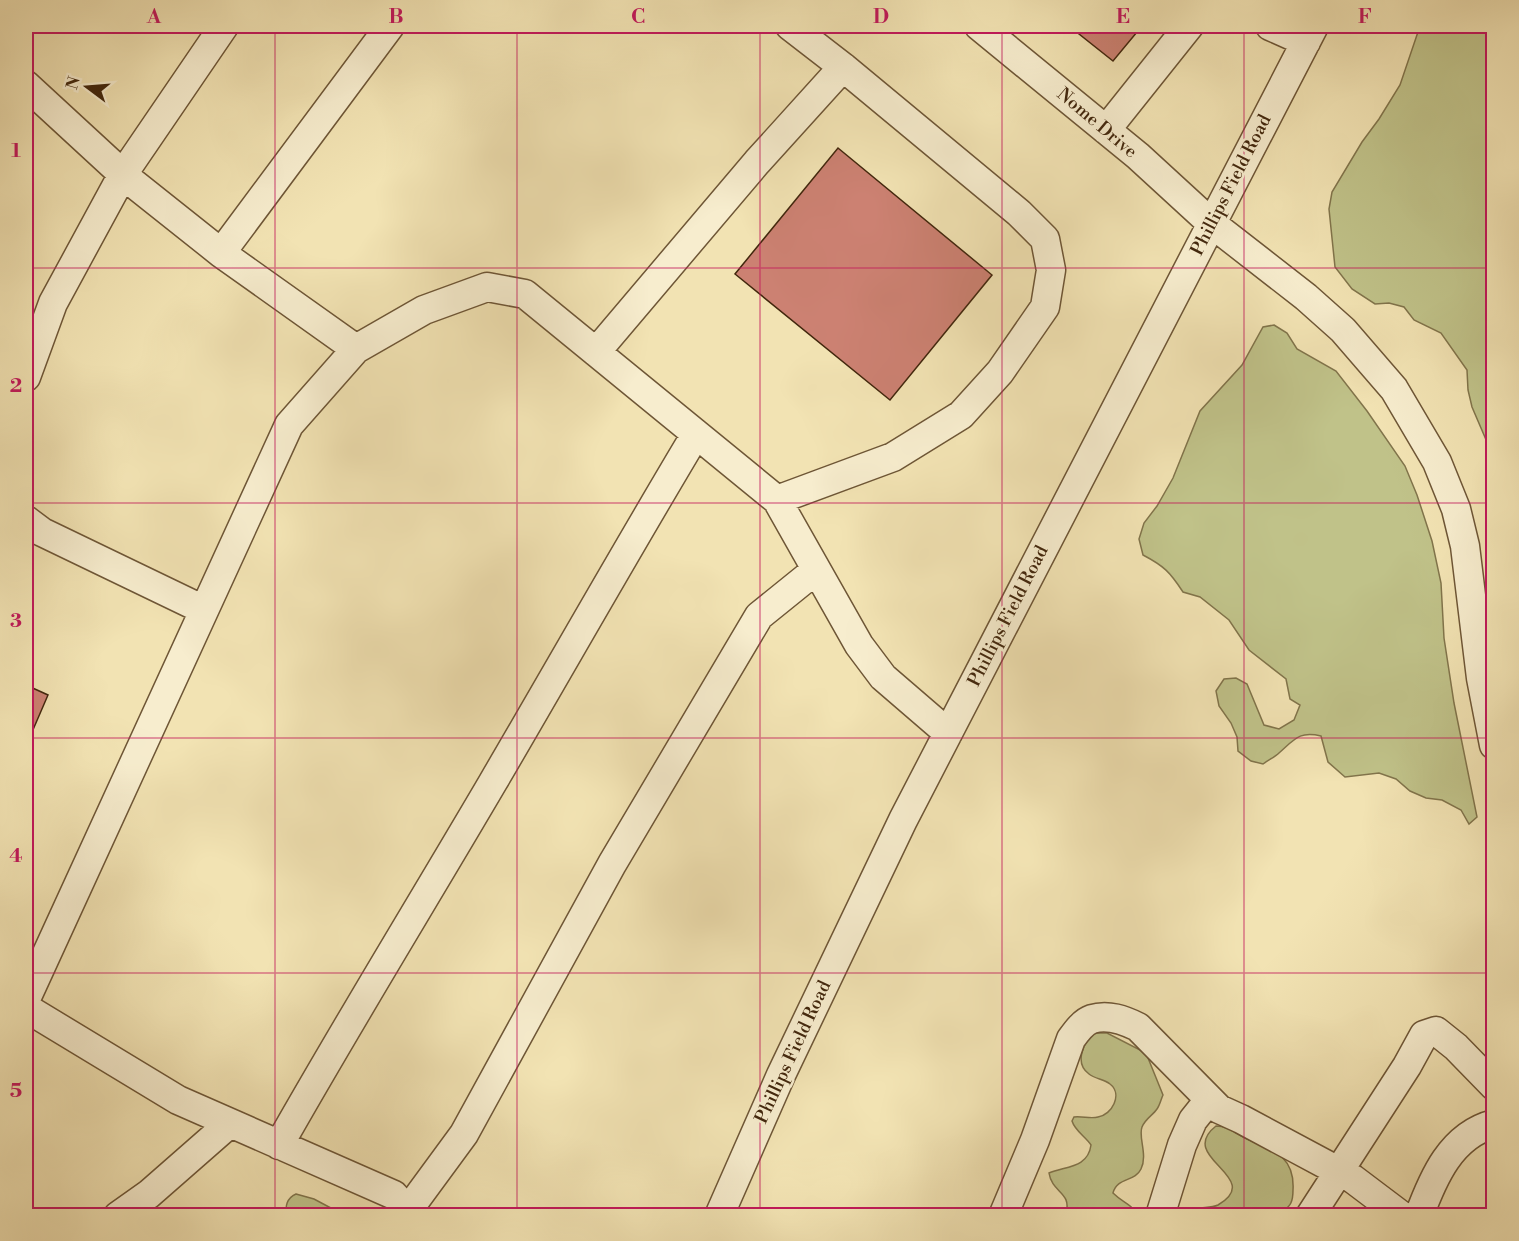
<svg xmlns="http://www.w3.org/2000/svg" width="1519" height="1241" font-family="'Libre Bodoni',serif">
<rect width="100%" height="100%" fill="#f2e3b3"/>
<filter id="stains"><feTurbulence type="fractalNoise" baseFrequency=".00333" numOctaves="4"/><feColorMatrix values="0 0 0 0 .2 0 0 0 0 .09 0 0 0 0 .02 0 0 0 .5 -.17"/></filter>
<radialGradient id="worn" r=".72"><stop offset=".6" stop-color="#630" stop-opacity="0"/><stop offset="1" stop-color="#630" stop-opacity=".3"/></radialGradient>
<path fill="#c0c289" stroke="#81744b" stroke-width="1.5" d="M1420,26H1493V456L1472,407L1468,390L1467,370L1441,333L1414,320L1404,307L1389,303L1375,304L1352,289L1335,267L1329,209L1332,192L1362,142L1379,119L1400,85Z
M1274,325L1287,333L1297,349L1336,371L1367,411L1405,466L1417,495L1432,541L1441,583L1444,638L1454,703L1477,817L1469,824L1461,810L1442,800L1426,798L1410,791L1396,779L1379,773L1345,777L1328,762L1321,736C1299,731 1295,739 1279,753C1275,757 1268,760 1263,764L1251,761L1238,751L1237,737L1231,723L1219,706L1216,691L1224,679L1236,678L1247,684L1264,725L1279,729L1294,720L1300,705L1290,699L1286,679L1249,650L1229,620L1200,597L1183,592C1170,572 1164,566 1143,555L1139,539L1144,523L1157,506L1173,478L1200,411L1242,365L1263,327Z
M1095,1033H1107L1146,1053L1163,1095C1161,1099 1160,1105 1157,1109C1153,1115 1145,1119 1142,1127C1138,1137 1148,1155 1141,1169C1135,1182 1117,1177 1113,1193C1123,1203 1131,1203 1137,1215H1061L1066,1213C1072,1192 1052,1193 1049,1173C1066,1166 1088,1168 1091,1145C1086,1137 1075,1131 1072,1121L1074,1117C1082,1116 1091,1119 1098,1117C1112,1115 1123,1094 1110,1084C1104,1079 1095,1079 1089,1074C1074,1063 1083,1042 1095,1033Z
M1216,1126C1228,1126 1235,1133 1245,1138C1272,1150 1295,1155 1293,1190C1293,1201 1291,1207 1281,1212C1266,1219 1208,1216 1189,1216L1191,1211C1199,1206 1209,1209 1218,1205C1266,1177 1175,1158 1216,1126Z
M296,1194L314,1199L344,1215H288C284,1207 287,1198 296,1194Z"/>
<path fill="#cc8172" stroke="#42270d" stroke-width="1.5" d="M1069,26H1142L1113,61Z
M838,148L992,275L890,400L735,274Z
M26,685L48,695L26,746Z"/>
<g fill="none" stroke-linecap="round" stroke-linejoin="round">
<defs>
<path id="minor" d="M979,26L1138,156L1211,223L1306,297L1343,330L1394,389L1437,462L1456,509L1465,546L1481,678L1494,745
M1270,26L1306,42
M26,85L128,179L221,253L356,349
M1106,130L1189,26
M221,253L390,26
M596,352L757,162L843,67
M26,377L53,303L123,174L224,26
M777,500L893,457L961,415L1000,372L1045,307L1051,270L1045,239L1019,213L843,67L790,26
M26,520L42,532L204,610
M26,999L289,425L356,349L424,310L487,287L525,294L777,500L859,645L883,677L948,733
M26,1008L178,1100L394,1195L408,1216
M279,1145C348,1023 422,903 493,782C561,666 627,549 696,434
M406,1213L464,1134L612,864L759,616L816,570
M118,1216L149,1194L230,1123
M719,1216L781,1075L903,820L1314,26
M1003,1216L1035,1140L1071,1039C1076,1032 1083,1022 1092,1019C1108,1014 1124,1020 1138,1027L1219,1109L1241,1119L1353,1179L1402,1216
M1160,1216L1182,1145L1193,1120L1209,1100
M1310,1216L1407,1066L1424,1035L1436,1031L1456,1047L1494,1086
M1419,1216C1433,1178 1451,1135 1494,1124"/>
</defs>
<use href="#minor" stroke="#6e5636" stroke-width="31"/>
<use href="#minor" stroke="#f7edce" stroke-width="28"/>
</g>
<path fill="none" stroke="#c2185b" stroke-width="1.5" stroke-opacity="0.55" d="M275,26V1216M517,26V1216M760,26V1216M1002,26V1216M1244,26V1216M26,268H1494M26,503H1494M26,738H1494M26,973H1494"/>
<g text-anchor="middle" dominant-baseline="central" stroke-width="5" stroke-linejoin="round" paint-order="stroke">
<g font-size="18" fill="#42270d" stroke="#f7edce">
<text transform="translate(1097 123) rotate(40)">Nome Drive</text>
<text transform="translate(1231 185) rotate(-63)">Phillips Field Road</text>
<text transform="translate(1008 616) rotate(-63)">Phillips Field Road</text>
<text transform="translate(793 1052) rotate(-65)">Phillips Field Road</text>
</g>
</g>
<rect width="1519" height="1241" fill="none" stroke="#f2e3b3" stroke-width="66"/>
<g transform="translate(87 87) rotate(286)" stroke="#f7edce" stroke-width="4.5" paint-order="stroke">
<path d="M0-4.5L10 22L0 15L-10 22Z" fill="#42270d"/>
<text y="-9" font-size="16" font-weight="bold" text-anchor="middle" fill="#42270d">N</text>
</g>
<rect x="33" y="33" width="1453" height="1175" fill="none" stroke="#c2185b" stroke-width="2"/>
<g font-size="20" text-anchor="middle" font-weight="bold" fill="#c2185b">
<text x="154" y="23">A</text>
<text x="396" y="23">B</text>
<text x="638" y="23">C</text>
<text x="881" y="23">D</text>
<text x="1123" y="23">E</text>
<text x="1365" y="23">F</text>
<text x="16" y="157">1</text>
<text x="16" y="392">2</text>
<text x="16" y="627">3</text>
<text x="16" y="862">4</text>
<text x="16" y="1097">5</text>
</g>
<rect width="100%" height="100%" filter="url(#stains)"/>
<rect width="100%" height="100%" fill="url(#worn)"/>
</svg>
